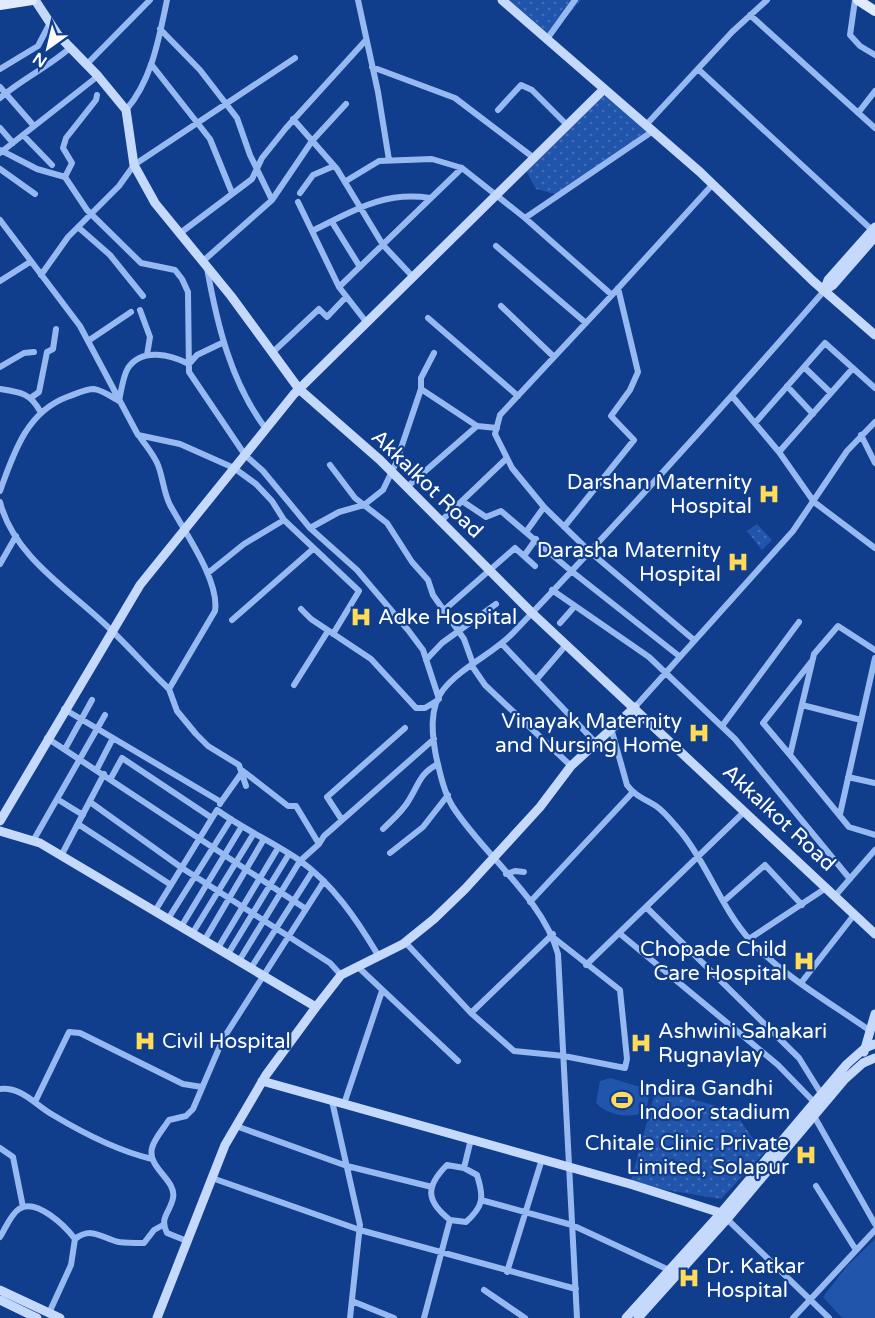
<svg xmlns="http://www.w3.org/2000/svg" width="875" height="1318" font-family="'Varela Round',sans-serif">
<defs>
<pattern id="park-dots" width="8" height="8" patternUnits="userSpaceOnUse" patternTransform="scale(1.5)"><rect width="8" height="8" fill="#2155ab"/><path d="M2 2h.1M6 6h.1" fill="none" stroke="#426eb8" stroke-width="1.8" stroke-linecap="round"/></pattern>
</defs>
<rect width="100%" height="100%" fill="#103d8c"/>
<path fill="#2155ab" d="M610,1078L644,1088L649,1096L646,1111C632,1120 607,1115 596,1103L600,1081Z
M875,1239V1318H842L823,1297L847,1266Z"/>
<path fill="url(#park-dots)" d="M509,0H581L547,39Z
M604,89L653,131L559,195L536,189L524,167Z
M757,524L772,540L762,550L747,531Z
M656,1089L734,1111L757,1145L766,1151L721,1199L630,1184Z"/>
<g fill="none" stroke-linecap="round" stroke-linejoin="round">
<path stroke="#96b9f2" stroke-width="6" d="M358,0L378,92L389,160
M855,0L850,35L860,46L875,55
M750,15L875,128
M160,29L200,70L237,118L250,155L272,200
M547,39L575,0
M87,64L150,0
M151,64L210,139L232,193
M372,67L455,98L534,158
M0,69L38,46L50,23
M698,69L872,230
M0,87L34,126
M0,98C22,79 48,67 70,48
M126,110C152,80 159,38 167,0
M498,110L521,85L532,90L567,125
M858,113L875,91
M293,119L337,169L383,245L413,277
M646,125L732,32L767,0
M0,128L13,143
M23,135L52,165
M0,150L37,169L65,177L87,210L141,263L175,270L182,279L188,292L189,372L245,455L263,471L310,528L357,570L408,630L423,650L439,699
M0,153L98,76
M0,169L35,194
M65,177L72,163L63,148L66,138L96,100L97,95
M346,181L379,161L432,159L462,168L525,218L653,131
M300,193L313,175L334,166
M298,202L312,231
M525,218L612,295L713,184
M0,220L80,326L138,435L180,444L234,468L256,484L272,501L284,520L359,591L333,634
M332,222L360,267
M78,227L110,255L143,296
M179,234L252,179L262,158L286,128L366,40
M496,246L586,323
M202,262L272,200L312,141L346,104
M207,268C217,324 231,383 266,429
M41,275L68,237L119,186L134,165L295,58
M0,281L30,262
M339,287L312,231C353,211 383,191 430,198
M612,295L500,415L495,434L512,468L544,507L589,551L694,640
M501,306L554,357
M140,310L150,337L147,355
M428,318L518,396
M367,323L339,287L462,168
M88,341L131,312
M273,352L319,309L327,317L346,297
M0,367L24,353L34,352
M804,367L831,393
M787,386L813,414
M0,389C20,392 30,393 40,411
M421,389L477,426L497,428
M732,396L779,452L814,502L875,548
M32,397L39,392L47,352L53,349L56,329
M755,423L825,343L875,388
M861,435L875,463
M140,437C146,446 154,455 158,465C163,478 164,494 170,505C184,531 220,581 215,611L169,689L177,711L196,734L208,746L239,765L246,786
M779,452L853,368
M330,465L355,498L387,523L412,562L428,580L433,595L464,639L473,664
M407,487L477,426
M0,491C14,452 27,412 67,397C76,394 85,389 94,389C102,390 112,397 119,401C121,392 123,376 128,368C142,347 171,355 189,364L197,355L224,342
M462,501L486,517L501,511L570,570L679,656
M0,502C14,558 73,592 111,630C131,649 149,670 169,689
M441,521L507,458
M564,527L634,440L611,416L630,390L638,372L618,288
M310,528L339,512L364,505L383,490L396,463L421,389V378L434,353
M526,532L544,507
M524,556L536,539
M0,564L16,536
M208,573L244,544L284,520
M552,590L649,657L735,739L850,879
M301,609L311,619L371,659L416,708H425L438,700
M443,611L515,548L535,566
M232,620L313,549
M560,623L575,606
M502,644L596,743
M875,650L838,626L814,654L790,755L849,827L875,835
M426,660L442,643L496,604
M472,666L485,685L571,766
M536,680L566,645
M294,685L328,631
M802,705L861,720
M635,707L793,531L847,451L875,422
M64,709L221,802L220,804
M722,726L799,622
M611,728L627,785C635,796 645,799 656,806C665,812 674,824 681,832C708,865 721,908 750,940C783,976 829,1002 869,1030
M47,738L306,909
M65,749L92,700
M790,755L763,723L811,662
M97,769L113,738
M848,777L875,783
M111,778L122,758L212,818
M57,799L83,815
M90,802L182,868L330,963L341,975
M221,802L243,771L288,806H296L319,844L300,861L239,961
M840,814L875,658
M342,820L327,797L405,728
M78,824L171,885
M383,829C392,820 403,811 409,800C419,784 420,773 438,764
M33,841L105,715
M319,844L324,836L434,739
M390,853L423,827L448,795
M61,856L104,774
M506,874L515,871L524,872
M835,896L875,850
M724,901L765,865L802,905
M530,902L632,793
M646,907L799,1058L822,1095
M155,911L217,810C243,829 273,842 299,860C333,884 357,920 378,955
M168,919L231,819
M181,927L242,826
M619,933L778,1065L815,1103
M192,934L254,833
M749,939L826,888
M204,941L264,839
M405,942L471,1013L553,934
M218,948L278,848
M228,954L289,854
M586,965L745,811
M357,966L458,1061
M251,968L312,872
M801,983L854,915
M471,1013L514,1051L564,1056L625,1068L627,1059L620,990L554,938
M0,1089C23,1087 35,1105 53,1115C83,1133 118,1151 152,1159
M332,1101L360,1225L350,1318
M35,1102L69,1032L80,1033L183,1084L202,1087
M344,1104L382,991
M814,1116L875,1224
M236,1126L347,1166L432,1187
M0,1148L13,1157L23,1207
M464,1168L471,1139
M212,1178L360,1230L576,1289
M816,1186L856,1250
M481,1200L572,1225L669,1270
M727,1219L829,1318
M0,1237C5,1229 11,1214 19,1209C36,1197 66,1227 75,1239L71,1265L49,1313
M75,1239C92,1226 101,1238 119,1242C127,1243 136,1243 144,1243L154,1230L163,1225
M187,1241L167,1233C159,1217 170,1213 173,1198C177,1180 147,1168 152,1148C154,1139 164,1128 169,1120L186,1116L193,1109L223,1039L324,881
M507,1272L542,1159
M484,1290L525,1318
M352,1301L394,1318
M424,1318L450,1220L466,1222C484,1206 484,1197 477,1175L464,1168L447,1165C425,1187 426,1201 450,1220
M577,1318L558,954C543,899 484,855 453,807C444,793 440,773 436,756C432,735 429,708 443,690C461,667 493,654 513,633C619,522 723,407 824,291
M793,1318L875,1230"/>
<path stroke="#c5d9fc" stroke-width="9" d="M35,0L58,35L98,76L126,110L134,165L155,203L231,296L299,389L380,460L531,612L875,934
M502,0L700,172L813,281L875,335
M824,291L828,280L875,227
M824,291L833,285L875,237
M0,821L140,585L294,394L604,89
M0,831L40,843L316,1007
M864,1052L875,1014
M262,1081L630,1184L721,1213L727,1219
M0,1290L60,1318
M0,1300L37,1318
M157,1318L225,1145L266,1075L316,1007L341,975L403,944L434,919L465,889L540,807L571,766L635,707
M626,1318L721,1213L847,1064L865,1048L875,1044
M638,1318L727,1219L844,1080L863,1063L875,1058"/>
<path stroke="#e1ebff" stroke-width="10" d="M858,0L875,11
M0,5L32,0"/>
</g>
<defs>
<symbol id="hospital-bare" viewBox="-9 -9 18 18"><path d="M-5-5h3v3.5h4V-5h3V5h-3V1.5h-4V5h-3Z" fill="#ffdb57" stroke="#103d8c" stroke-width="2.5" paint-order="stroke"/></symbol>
<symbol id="stadium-bare" viewBox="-9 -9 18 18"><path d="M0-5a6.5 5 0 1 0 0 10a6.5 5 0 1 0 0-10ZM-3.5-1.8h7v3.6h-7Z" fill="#ffdb57" stroke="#103d8c" stroke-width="2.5" paint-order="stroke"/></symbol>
</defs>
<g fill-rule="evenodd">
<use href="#hospital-bare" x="754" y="479" width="30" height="30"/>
<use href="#hospital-bare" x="723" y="547" width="30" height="30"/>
<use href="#hospital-bare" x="346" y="602" width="30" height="30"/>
<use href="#hospital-bare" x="684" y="718" width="30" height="30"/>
<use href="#hospital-bare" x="789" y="946" width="30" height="30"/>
<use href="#hospital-bare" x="130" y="1026" width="30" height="30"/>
<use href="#hospital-bare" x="626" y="1028" width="30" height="30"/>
<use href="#stadium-bare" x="607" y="1085" width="30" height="30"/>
<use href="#hospital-bare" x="791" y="1140" width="30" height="30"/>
<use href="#hospital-bare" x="674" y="1263" width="30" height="30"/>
</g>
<g text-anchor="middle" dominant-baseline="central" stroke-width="4.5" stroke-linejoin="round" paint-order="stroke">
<g font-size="21" fill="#fff" stroke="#103d8c" text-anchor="end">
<text x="752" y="482">Darshan Maternity<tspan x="752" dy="24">Hospital</tspan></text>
<text x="721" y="550">Darasha Maternity<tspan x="721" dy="24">Hospital</tspan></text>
<text x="378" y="617" text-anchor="start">Adke Hospital</text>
<text x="682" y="721">Vinayak Maternity<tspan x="682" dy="24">and Nursing Home</tspan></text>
<text x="787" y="949">Chopade Child<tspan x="787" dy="24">Care Hospital</tspan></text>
<text x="658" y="1031" text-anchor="start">Ashwini Sahakari<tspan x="658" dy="24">Rugnaylay</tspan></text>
<text x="162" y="1041" text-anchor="start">Civil Hospital</text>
<text x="639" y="1088" text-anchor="start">Indira Gandhi<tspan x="639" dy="24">Indoor stadium</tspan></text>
<text x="789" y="1143">Chitale Clinic Private<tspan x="789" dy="24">Limited, Solapur</tspan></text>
<text x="706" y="1266" text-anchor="start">Dr. Katkar<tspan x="706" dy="24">Hospital</tspan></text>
</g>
<g font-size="21" fill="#fff" stroke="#103d8c">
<text transform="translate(427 484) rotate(44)">Akkalkot Road</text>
<text transform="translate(779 818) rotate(43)">Akkalkot Road</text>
</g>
</g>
<g transform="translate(48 48) rotate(214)" stroke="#103d8c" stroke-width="4.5" paint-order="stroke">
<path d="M0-4.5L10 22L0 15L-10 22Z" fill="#ffffff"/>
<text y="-9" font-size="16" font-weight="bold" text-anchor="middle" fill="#ffffff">N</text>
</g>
</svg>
